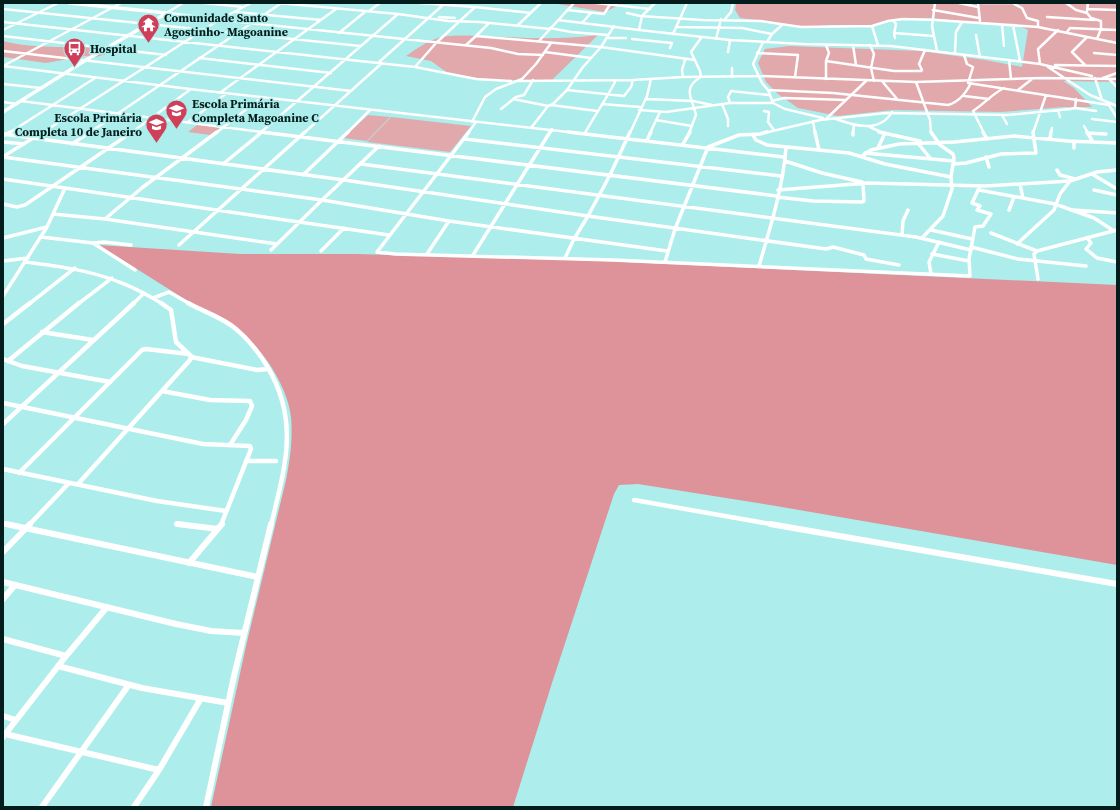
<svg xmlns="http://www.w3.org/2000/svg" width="1120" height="810" font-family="'Source Serif 4',serif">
<rect width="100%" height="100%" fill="#adedeb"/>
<path fill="#e2a9ac" d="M552,3H623L605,12Z
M734,3H1117V82L1063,81L1074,88L1092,107H1064L1001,112L893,110L838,116L798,108L778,94L766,82L758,63L765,49L789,46L921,51L985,60L1022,67L1028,30L1022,27L929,18L897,19L871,25H831L808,27L740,18L735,10L736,4Z
M598,35L552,80H494L449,74L431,61L406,56C416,49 426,42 438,38C455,33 490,37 509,37C538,39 568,39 598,35Z
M3,41C37,50 75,45 109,49L110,53L96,57L85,56L46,63L3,57Z
M368,115L390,117L367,141L343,138Z
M391,117L471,126L450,152L367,142Z
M197,125L220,128L210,135L188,132Z"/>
<path fill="#dd9399" d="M98,245L240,254H357L603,261L1117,285V565L776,506L638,484L619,485L614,494L552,683L513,807H211L246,646L286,480C290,460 293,438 291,417C287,382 256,339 227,321C214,312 199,308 186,300C157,282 128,263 98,245Z"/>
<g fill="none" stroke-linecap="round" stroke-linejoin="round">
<path stroke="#fff" stroke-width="2.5" d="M204,3L243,7
M278,3L398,14L448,21L480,22L550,29
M596,3L650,9
M935,3L932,26L937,51
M959,3L978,7
M978,3L980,21
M982,3H1016
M1066,3L1076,10L1087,13L1091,18L1101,21V29L1097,39
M1014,4L1022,8L1027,18L1038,21V27
M475,7L531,13
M3,9L360,46
M1087,9L1117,10
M567,10L604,14L611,3
M933,10L979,18
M369,11L380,3
M1087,11L1088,3
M168,12L183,3
M236,12L321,20
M167,13L221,19
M627,13L640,16L702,20L761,21L801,27L872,26L888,21L903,19L936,20L1038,27L1117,43
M439,17L455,18
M1047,17L1094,20
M725,19L731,12L733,3
M219,20L491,48L518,54L543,55
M558,20L639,30L642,16L655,3
M893,20L896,24L894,34L895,38
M3,22L415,67L436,43L475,7L420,3
M582,23L591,13
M488,24L476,36L601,47L695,60
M518,25L541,3
M1002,25L1004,46
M1013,25L1020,61
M872,26L878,45
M677,27L742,28L772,34
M550,28L571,32L608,35
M3,30L58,3
M639,30L730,40L804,44L891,46L1040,64L1092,76
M1067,32L1070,28L1117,30
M339,33L366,11
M894,33L933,36
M673,34L687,3
M976,35L980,57
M3,36L166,55
M606,38H626
M632,39L672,43L670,48
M716,39L721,19
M539,41L574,3
M763,42L753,64L762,83L768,90L773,103L785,109L823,118
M767,42L772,34L782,25
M466,45L476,36
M826,45L829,53L826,61V79
M853,45L856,65
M870,45L874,54L871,68L874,81
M3,51L351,91
M545,52L591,58
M728,52L730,40
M757,53L798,55L795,77
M955,53L956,32L962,22
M1094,53L1117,55
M964,55L967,64L973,67L969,80
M199,58L331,73
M1009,60L1011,79
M826,61L894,71H921L922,70L919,64L925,50
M378,63L444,4
M1040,64L1038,49L1058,30
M1055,65L1117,66
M1085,65L1072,52L1087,37
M3,66L198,90L577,133
M3,66L121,3
M415,67L476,79L511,81
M1048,67L1090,95L1117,106
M732,68V77
M683,77L682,70L685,60
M1095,78L1102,100
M1103,78L1117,73
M1109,79L1117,87
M519,81L633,80L683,77L759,76L916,82L1042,78L1117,79
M882,81L897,99
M916,82L930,120L931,133
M968,83L1109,105L1117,118
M3,84L41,88
M567,90L624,96L631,87L633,80
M768,90L833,93L948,105C959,102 966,93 971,83
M1018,90L1032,79
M221,92L336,9
M964,96L989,99
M513,99L548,106
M646,99L693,101L712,105
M21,101L269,133
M772,101L784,98L846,100
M3,102L17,104
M730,103L728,97L731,91L769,95
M602,104L640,107
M722,104L728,119V126
M551,105L597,111
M1075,108L1096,111
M501,109L516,97L524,95L533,80
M639,110L666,112L730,103H773
M1058,110L1060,117
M764,111L769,112L768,122L774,130
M1002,115L1007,124
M826,119L866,81
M836,119C855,126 880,133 892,112
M1092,119L1117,122
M656,120L692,126
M813,121L815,133
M188,122L227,93
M472,122L485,97L496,89L522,79L536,64L551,43
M1084,126L1088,133
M870,127L883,133
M531,128L548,106L553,104L567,90L583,67L601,47L614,26
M9,133L95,78
M42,133L219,20L251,3
M89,133L280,4
M131,133L191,89
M216,133L262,97
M260,133L398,14
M304,133L382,63
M347,133L370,110
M468,133L476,122
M550,133L552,129
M585,133C595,115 607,98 616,80
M630,133L647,96L651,79
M650,133L660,112
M689,133L696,115C693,100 681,88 701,77L700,71L691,52L701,38
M764,133L820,120L886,113L1008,115L1070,109L1075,108L1076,99
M853,133L854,125
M984,133L973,111C984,104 992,94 1004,88
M1033,133L1046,95
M1051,133L1052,128"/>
<path stroke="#fff" stroke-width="3.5" d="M261,132L777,196
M469,132L377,252L395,254L613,260L970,276L969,259L975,227L983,226L991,214L977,210L980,206L972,203L980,186
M568,132L784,157
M630,132L610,175L588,216L826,249L833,247L864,255L866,259L899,265
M815,132L819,150
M879,132L920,141
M983,132L987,139
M1087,132L1093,142
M1087,133L1106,134
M3,134L344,180L588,216L574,239L565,258
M5,135L10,132
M753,135L756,140L767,145L849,153L885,164L951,177
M853,135V132
M465,139L781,176
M1050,139L1051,132
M647,140L651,132
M1074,141V148
M3,142L24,144
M917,142L930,158
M72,144L90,132
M683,144L690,132
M878,148L885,133
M865,153L954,161
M4,156L43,132
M862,156L871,150L899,144L954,142L1014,136L1068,141L1117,143
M3,157L322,200L379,146
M986,157L989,167
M785,161L822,173L862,182
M223,164L262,132
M361,164L916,237L971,250
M954,164L966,163L1001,154L1036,153L1033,132
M1057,170L1060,175L1075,179
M1092,174L1117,189
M303,175L348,132
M3,179L389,235
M1020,184L1023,198
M778,190L868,183L985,186L1070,181L1097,172L1117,170
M979,190L1055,204L1094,218L1114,231
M1094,190L1117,195
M777,197L813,201L862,202L864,201L863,183
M3,204L17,207L25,205L132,132
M1009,210L1014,197
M1073,210L1117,213
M53,214L105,219L277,244
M105,219L143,187L217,132
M931,230L972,239
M991,233L1037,251L1117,230
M902,235L903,221L908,210
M41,237L93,243L104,242L131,245
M3,238L47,227
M922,238L943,216L952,189L951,177L954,158L953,154L940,145L931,132
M1088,239L1091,243L1086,249L1097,258L1117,262
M93,243L135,270
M1017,244L1054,210L1060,194L1070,181
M179,245L305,132
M971,247L1018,259L1086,266
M271,250L322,200L449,221L667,251
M321,251L344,228
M1037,251L1034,254L1038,279
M427,254L449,221
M932,254L969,261
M473,255L550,132
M3,261L28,258
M26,262C57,266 89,270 119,282C134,287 149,296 163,304
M665,262L675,229L708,147L739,135L760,134L767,132
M759,266C770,228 783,188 786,148
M931,274L929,262L939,242
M3,296L47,227L65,188
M153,298L169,292L190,304
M29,304L75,268
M78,304L112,278
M133,304L144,293"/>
<path stroke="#fff" stroke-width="4.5" d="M188,303C204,312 222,317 236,329C248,339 259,353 267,366C300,421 285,467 271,525
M3,324L30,303
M42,332L93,340
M191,357L257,370L268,369
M3,359L22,366L110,382
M8,361L79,303
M162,391L210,400L250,401L252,406L246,420L230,445
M3,403L203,444L250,446L251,449L221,525
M3,424L134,303
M246,461H276
M3,469L157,501L226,511
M19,473L142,350L146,349L189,354
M78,484L190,360L191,356L176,342L171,310L161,303
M634,500L776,525
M3,523L11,525
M177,524L183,525
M29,525L69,483"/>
<path stroke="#fff" stroke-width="6" d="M6,524L258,577
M177,524L218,529
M770,524L1117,584
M3,552L30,524
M189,563L222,524
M3,582L176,624L211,631L244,633
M3,599L15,585
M3,639L66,656
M58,666L142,688L228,703
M3,716L16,720
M5,734L159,770
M3,737L66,656L107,607
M42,807L128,686
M134,807L159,770L200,700
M206,807L234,676L271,524"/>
<path stroke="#fff" stroke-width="3.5" d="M69,3L167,13
M3,112L86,60L167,13"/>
</g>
<defs>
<symbol id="temple-pin" viewBox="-11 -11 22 30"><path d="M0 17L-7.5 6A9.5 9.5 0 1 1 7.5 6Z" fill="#d03f59" stroke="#adedeb"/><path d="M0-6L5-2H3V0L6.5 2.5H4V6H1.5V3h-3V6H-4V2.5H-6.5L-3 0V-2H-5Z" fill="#fff"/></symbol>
<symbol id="bus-pin" viewBox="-11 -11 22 30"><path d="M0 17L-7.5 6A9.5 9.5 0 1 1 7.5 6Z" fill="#d03f59" stroke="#adedeb"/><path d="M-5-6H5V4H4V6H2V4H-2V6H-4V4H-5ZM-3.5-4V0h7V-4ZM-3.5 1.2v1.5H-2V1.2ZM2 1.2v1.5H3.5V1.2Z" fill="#fff"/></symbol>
<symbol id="school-pin" viewBox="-11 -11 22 30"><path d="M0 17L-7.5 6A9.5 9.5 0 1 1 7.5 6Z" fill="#d03f59" stroke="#adedeb"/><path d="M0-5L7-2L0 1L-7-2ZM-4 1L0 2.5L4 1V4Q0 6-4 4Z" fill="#fff"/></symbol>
</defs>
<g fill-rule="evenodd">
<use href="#temple-pin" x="136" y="12" width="25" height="34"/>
<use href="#bus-pin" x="62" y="36" width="25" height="34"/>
<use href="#school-pin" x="164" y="98" width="25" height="34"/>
<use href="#school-pin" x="144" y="112" width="25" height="34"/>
</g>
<g text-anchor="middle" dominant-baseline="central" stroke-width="3" stroke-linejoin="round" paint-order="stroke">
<g font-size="12" font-weight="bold" fill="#031d1d" stroke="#adedeb" text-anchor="start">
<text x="164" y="18">Comunidade Santo<tspan x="164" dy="14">Agostinho- Magoanine</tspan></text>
<text x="90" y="49">Hospital</text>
<text x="192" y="104">Escola Primária<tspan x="192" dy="14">Completa Magoanine C</tspan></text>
<text x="142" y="118" text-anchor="end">Escola Primária<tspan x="142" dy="14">Completa 10 de Janeiro</tspan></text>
</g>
</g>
<rect width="1120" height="810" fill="none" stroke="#031d1d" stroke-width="8"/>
</svg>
